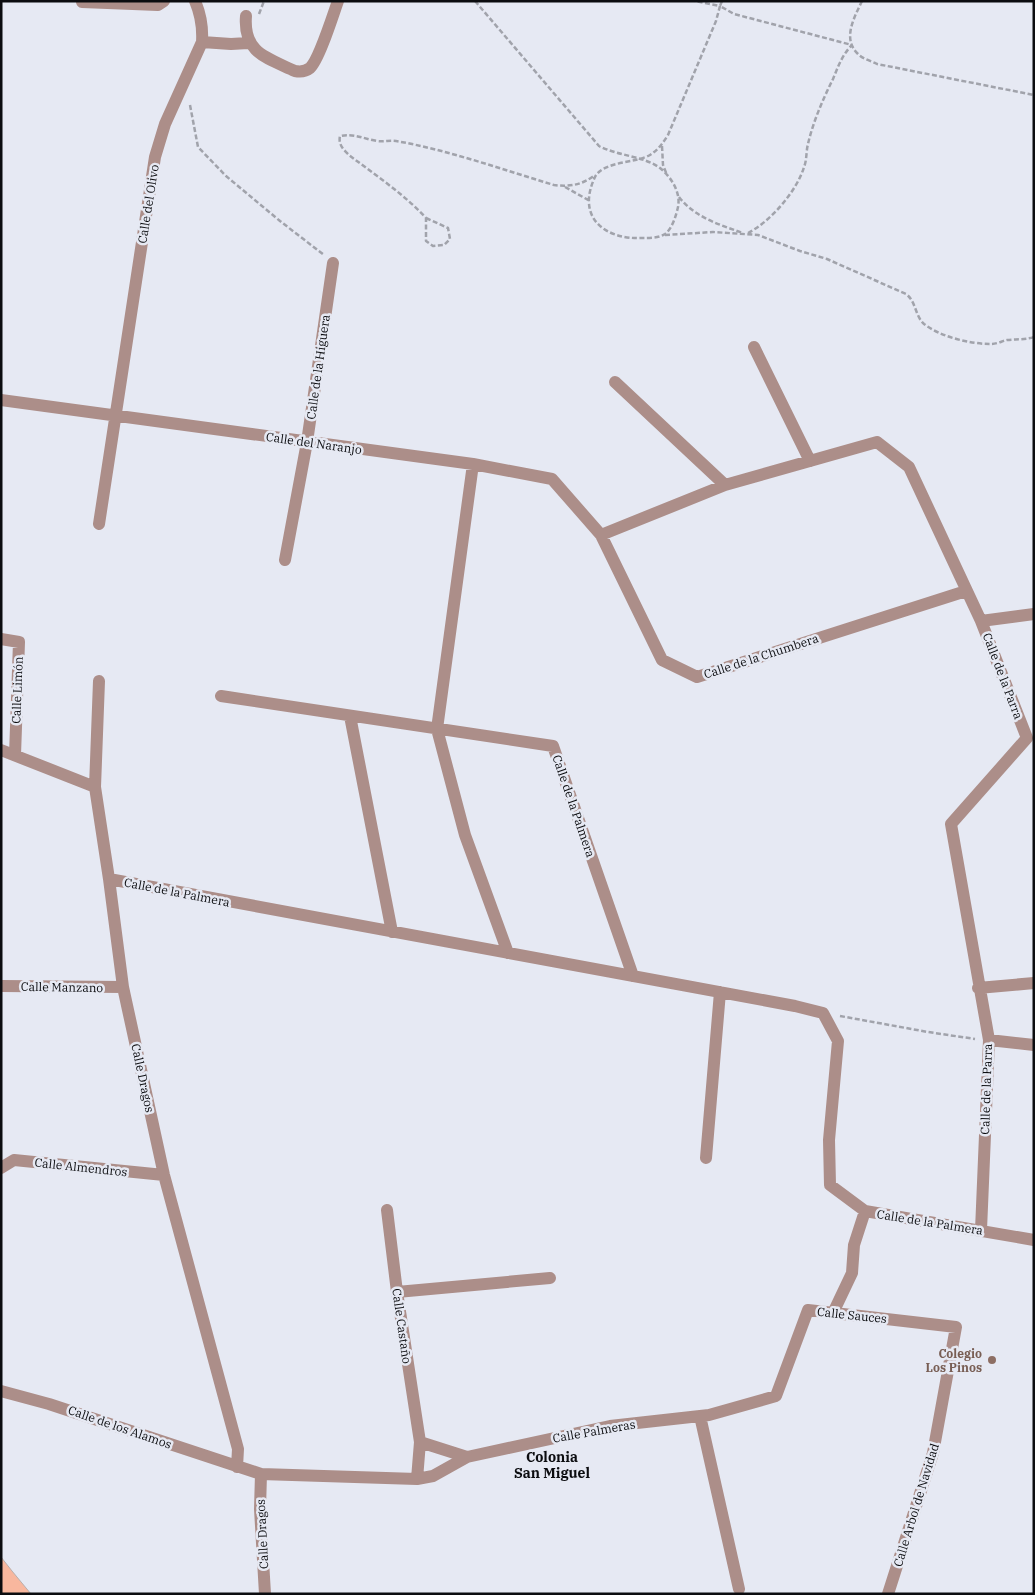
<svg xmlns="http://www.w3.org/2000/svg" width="1035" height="1595" font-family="'IBM Plex Serif',serif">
<rect width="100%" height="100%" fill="#e6e9f3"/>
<path fill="#f8b79e" stroke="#baafab" d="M1,1557L12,1571L31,1594H1Z"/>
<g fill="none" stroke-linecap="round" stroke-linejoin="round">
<path stroke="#a1a3ab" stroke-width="2.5" stroke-dasharray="5 2.5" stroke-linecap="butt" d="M475,1L599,146C618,156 644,156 660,168C671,177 681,192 678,207C676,216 672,229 665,234C659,238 650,238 643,238C604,240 576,217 595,177C603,161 637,163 650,155C658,150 663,143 668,135L716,21L720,6L695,1
M722,1L720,6L734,14L852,45
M862,1C854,18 842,39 858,54C863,59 871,61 877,64L1034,95
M259,14L264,1
M190,105L198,147L226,176L280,221L324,255
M662,146L663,165L667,175
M565,187L590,201
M679,197C694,217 720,225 743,233
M426,218L448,228L450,239L444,245L433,246L426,241V218C404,194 375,175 349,155C344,150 338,145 340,136C354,133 364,139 377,141C384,142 390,140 396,141C448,150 504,170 554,185C570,187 582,185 595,175
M748,233C770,222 797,191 804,167C807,160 806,151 808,144C813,122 823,99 833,79C838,67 842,55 852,45
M665,235L713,232L758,235L800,251L827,259L906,294C916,301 915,316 924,324C941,337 970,344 991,344C997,344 1002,341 1007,340C1016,339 1024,340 1034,337
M840,1016L928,1032L975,1039"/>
<path stroke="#ac8e89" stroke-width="12" d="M82,2L158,5L164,1
M246,16C243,53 267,58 295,71C300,72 305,72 310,68C319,60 333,15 338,1
M202,42L231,44L248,43
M754,347L810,461
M615,382L725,485
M1,400L473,464L552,479L601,535L662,660L697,677L966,591
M473,464L437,729L465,835L508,953
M99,524L155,157L165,124L202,42C203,26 201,15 195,1
M601,535L725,485L877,442L909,467L981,621L1027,738L951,824L989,1040L981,1230
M285,560L307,442L333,263
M981,621L1034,614
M1,639L19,642L15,755
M99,681L95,787L109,879L123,987L164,1175L238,1449L237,1467
M221,696L553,746L633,976
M350,716L392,932
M1,750L95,787
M109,879L795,1006L823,1013L838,1041L829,1140L830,1185L865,1211L1034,1240
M1,986L123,987
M978,988L1034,983
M989,1040L1034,1045
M706,1158L720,992
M1,1168L14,1160L164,1175
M387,1210L397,1292L420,1442
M397,1292L550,1278
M833,1313L852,1273L854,1245L865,1211
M1,1391L49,1404L261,1474L417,1479L433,1476L467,1457L610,1426L709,1415L776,1396L808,1310L956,1327L933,1453L888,1594
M700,1416L739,1589
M261,1474L260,1509L265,1594
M417,1479L420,1442L467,1457"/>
</g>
<circle fill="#8d6e63" stroke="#e6e9f3" stroke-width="2" cx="992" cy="1360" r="5"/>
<g text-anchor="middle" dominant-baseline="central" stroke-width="5" stroke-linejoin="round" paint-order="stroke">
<g font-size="12" fill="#0b0c0f" stroke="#e6e9f3">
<text transform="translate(148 204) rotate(-81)">Calle del Olivo</text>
<text transform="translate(318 367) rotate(-82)">Calle de la Higuera</text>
<text transform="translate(314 443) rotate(8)">Calle del Naranjo</text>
<text transform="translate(761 656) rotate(-18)">Calle de la Chumbera</text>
<text transform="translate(1003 676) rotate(69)">Calle de la Parra</text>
<text transform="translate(17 690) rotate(-88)">Calle Limón</text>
<text transform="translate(574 806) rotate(71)">Calle de la Palmera</text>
<text transform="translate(177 892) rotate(11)">Calle de la Palmera</text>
<text transform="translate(62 987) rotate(1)">Calle Manzano</text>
<text transform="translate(143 1078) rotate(78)">Calle Dragos</text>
<text transform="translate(986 1089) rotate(-88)">Calle de la Parra</text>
<text transform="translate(81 1167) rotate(6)">Calle Almendros</text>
<text transform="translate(930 1222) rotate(9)">Calle de la Palmera</text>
<text transform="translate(852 1315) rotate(6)">Calle Sauces</text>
<text transform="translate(402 1326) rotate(82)">Calle Castaño</text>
<text transform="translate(120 1427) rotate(19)">Calle de los Alamos</text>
<text transform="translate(594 1431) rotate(-10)">Calle Palmeras</text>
<text transform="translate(916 1505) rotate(-73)">Calle Arbol de Navidad</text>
<text transform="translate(262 1534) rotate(-93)">Calle Dragos</text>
</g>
<g font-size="12" font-weight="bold" fill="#785e54" stroke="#e6e9f3" text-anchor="end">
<text x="982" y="1353">Colegio<tspan x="982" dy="14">Los Pinos</tspan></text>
</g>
<g font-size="14" font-weight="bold" fill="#0b0c0f" stroke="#e6e9f3">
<text x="552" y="1457">Colonia<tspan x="552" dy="16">San Miguel</tspan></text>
</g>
</g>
<rect width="1035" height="1595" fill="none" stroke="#0b0c0f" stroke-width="5"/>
</svg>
